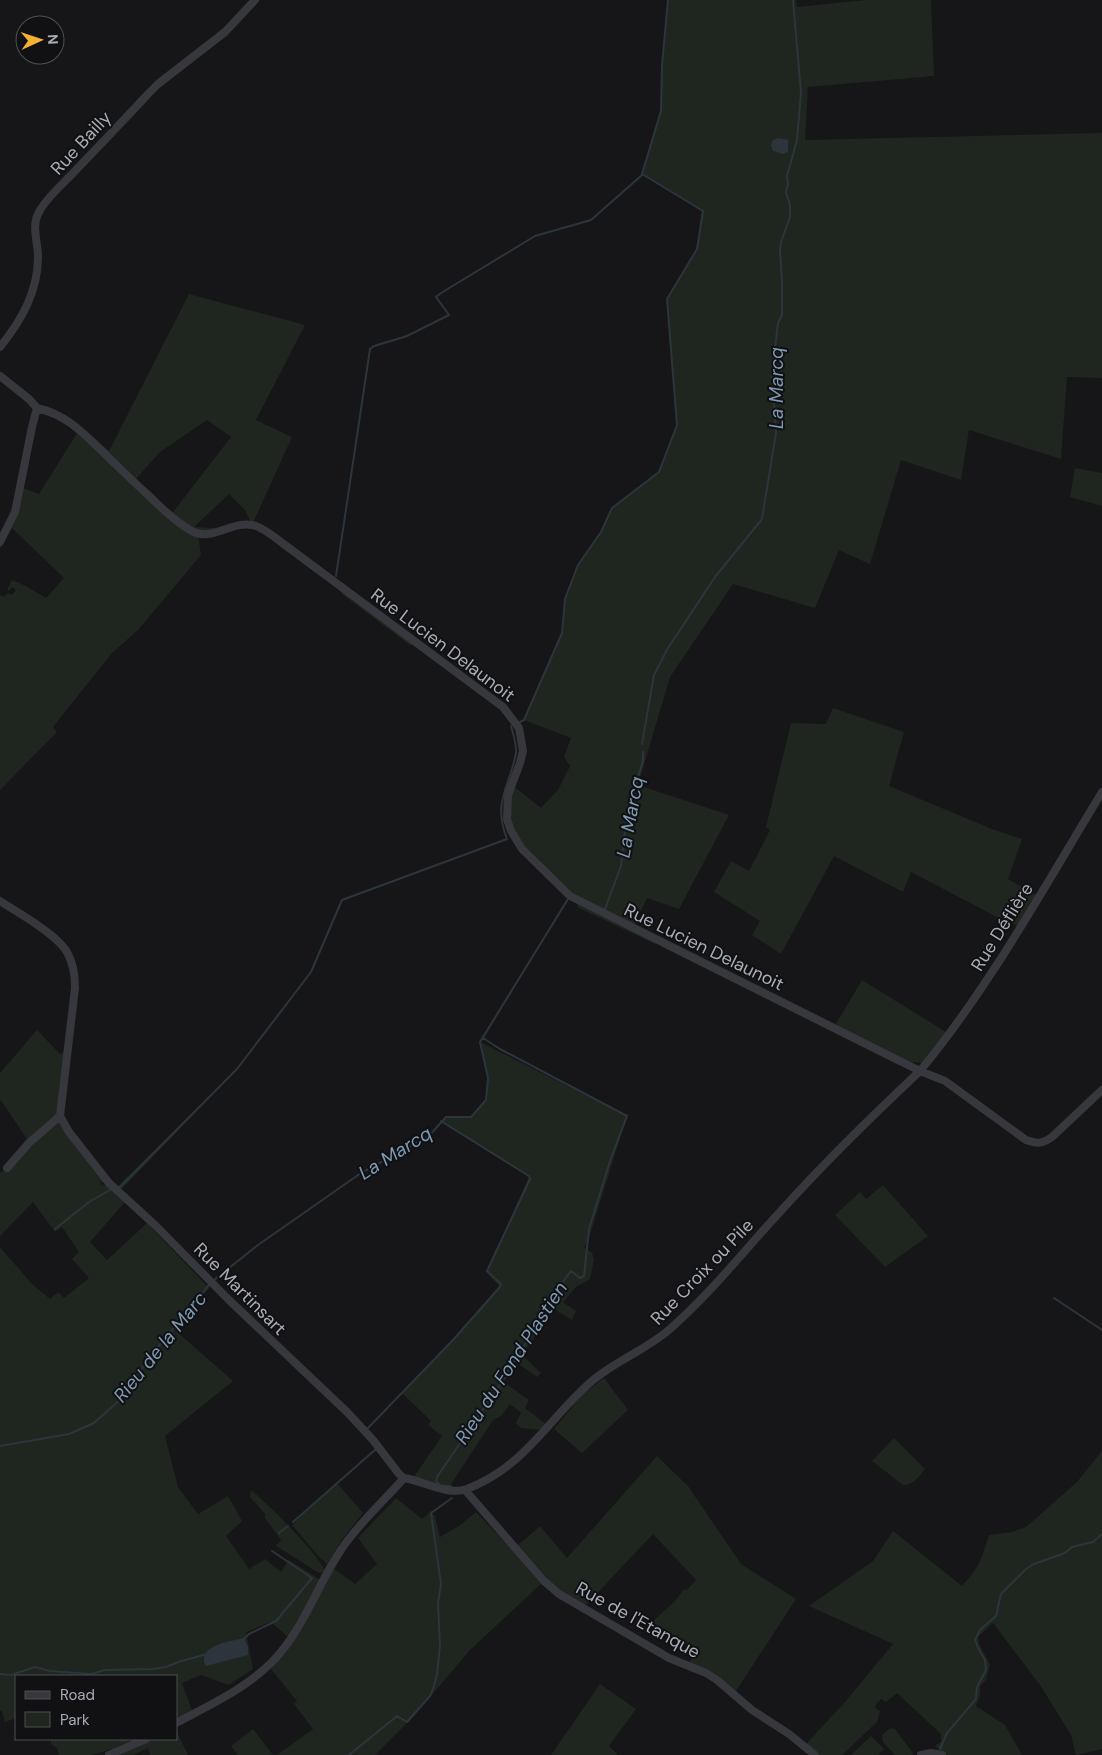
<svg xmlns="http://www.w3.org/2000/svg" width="1102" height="1755" font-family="'DM Sans',sans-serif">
<rect width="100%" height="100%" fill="#161618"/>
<path fill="#1e261f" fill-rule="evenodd" d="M668,0H796L797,7L865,0H931L934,76L808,87L805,140L1102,133V378L1067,377L1061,459L969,430L961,480L901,460L870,564L839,550L815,608L733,584L670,677L638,785L729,815L679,909L647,898L633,928L570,896L517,842L506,808L511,784L541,808L558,790L570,766L564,757L571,738L524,720L562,633L565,599L578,565L601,532L612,508L659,472L677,425L667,299L697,249L703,211L642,174L661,111L662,65Z
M189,294L305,325L256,420L292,437L252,525L245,510L229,494L194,527L213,528L225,526L198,534L201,555L138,630L112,653L53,727L57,732L0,790V596L1,595L4,597L8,593L12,595L16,590L12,587L9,591L7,590L12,580L24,585L46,598L64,578L12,528L0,549V546L11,527L20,487L39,494L79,430L89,435L90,434L109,451ZM207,420L231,437L170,516L134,481L160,452Z
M1075,468L1102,473V506L1070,497Z
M343,591L412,642L411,646L342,594Z
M833,708L904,732L889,786L992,829L1022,839L1008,879L1037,895L1018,926L995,916L911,872L903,892L834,856L781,954L752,935L760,921L714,892L731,861L749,871L770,830L766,827L791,723L826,724Z
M578,904L657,943L655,944L577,907Z
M663,945L901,1064L900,1066L662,947Z
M862,980L946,1032L923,1063L911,1062L910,1063L837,1027L838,1025L836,1024Z
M37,1030L60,1054L68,1049L60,1116L104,1181L102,1183L99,1180L101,1184L108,1186L125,1202L90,1242L107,1260L147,1223L209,1288L175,1330L233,1381L165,1436L178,1487L198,1514L228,1496L242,1521L226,1536L249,1569L265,1559L281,1572L289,1560L319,1579V1583L288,1637L271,1622L246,1632L253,1669L229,1685L201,1675L182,1683L192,1710L180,1717H176V1676H16V1718L5,1722L2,1711H0V1247L32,1284L50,1299L58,1292L64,1298L89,1278L72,1259L79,1252L62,1227L55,1232L33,1202L0,1236V1173L7,1168L29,1142L0,1099V1073Z
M480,1042L627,1116L588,1241L584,1247L592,1253L594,1260L590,1279L576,1287L563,1302L576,1311L572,1320L554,1309L522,1355L541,1373L537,1377L516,1362L504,1382L529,1400L525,1408L547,1425L541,1430L521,1428L516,1423L521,1413L510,1404L501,1416L493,1420L448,1489L413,1478L442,1436L428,1425L431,1421L402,1393L451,1341L499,1286L486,1272L529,1177L440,1122L446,1117H471L486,1100L488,1078Z
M237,1069L121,1190L138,1204L137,1205L116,1188Z
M883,1185L928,1236L885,1267L835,1215L860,1192L866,1199Z
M604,1378L628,1410L582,1453L554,1429L583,1394Z
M894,1438L925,1469C918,1477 914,1485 903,1485L872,1461Z
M1102,1451V1749L1076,1755L1071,1735L1040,1685L993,1623L978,1637L979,1644L990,1665L986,1680L980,1686V1697L976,1706L1005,1725L1022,1755H946L935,1746L941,1742V1734L897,1693L886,1702L881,1699L876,1704L875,1708L880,1711L877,1722L842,1755H818L805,1745L845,1702L893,1644L809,1606L873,1561L893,1531L962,1586C980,1566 981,1560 989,1535L1012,1532L1026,1527L1077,1482Z
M657,1456L688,1486L741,1564L796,1599L736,1691L688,1665L696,1652L652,1622L675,1601L684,1589L687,1590L696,1580L653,1534L585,1606L638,1636L637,1637L567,1597L546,1580L547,1578L517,1546L540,1526L567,1558Z
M337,1483L363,1513L341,1541L327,1564L318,1556L293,1526V1524Z
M251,1490C265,1501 322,1557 325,1572L319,1573L276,1546L281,1540L265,1518V1514L250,1497Z
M396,1498L422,1519L431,1511L435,1516L440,1537L459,1526L476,1512L543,1582L470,1650L414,1716L375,1755H277L313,1729L294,1704L297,1701L270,1668C298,1638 315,1604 333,1568L355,1584L377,1564L358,1538Z
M600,1684L636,1709L609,1746L618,1755H551Z
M894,1728L913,1753L911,1755H895L883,1742L882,1735L889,1729Z
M253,1729L273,1755H238L231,1746Z
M176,1730L188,1755H150L148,1748L133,1755H118L153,1739H176Z
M871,1736L884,1749L878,1755H851Z
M51,1739H135L115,1748L92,1755H59L57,1748L51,1744Z"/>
<path fill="#2c353c" d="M778,138L788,140V152L783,154L773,151L771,145L773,140Z
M244,1638L248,1647V1655L206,1666C195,1646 231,1641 244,1638Z"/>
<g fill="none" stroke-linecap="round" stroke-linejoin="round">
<path stroke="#2c353c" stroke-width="2" d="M336,576L370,349L374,346L407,336L449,315L436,297L441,293L535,236L591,220L642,175
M520,722L524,720L562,633L565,599L578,565L601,532L612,508L659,472L677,425L667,299L697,249L703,211L642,174L661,111L662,65L668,0
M642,744L654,675L668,648L715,577L762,519L776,433L772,373L778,323L782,315V283L780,251L781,242L790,217V205L786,192L788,184L787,176L797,140L801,92L793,0
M605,909L621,866L627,812L643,761V752
M119,1188L237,1069L311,972L342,900L507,839C492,801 510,787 516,753C517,745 513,734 511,726
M55,1229L89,1202L110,1190
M214,1280L258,1245L361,1173L429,1136L446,1117H471L486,1100L488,1078L480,1042L568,899
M1054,1298L1102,1330
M368,1428L453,1340L500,1287L501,1284L487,1271L530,1179L529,1176L441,1121
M0,1446L69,1434L94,1423L123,1397L149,1358L209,1285
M439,1484L436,1481L437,1477L501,1383L540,1320L543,1309L571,1271L580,1278L584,1276L589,1229L610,1161L627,1116L500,1049L483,1038
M444,1486H451
M293,1522L376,1449
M279,1533L288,1526
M243,1640L249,1634L276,1621L312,1578L272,1551
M0,1674L11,1675L35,1667L50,1671L91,1674L105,1670L153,1669L166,1667L178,1662L207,1654
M940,1749L947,1733L976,1699L977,1687L986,1670L985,1660L978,1648L975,1640L980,1630L996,1616L1001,1594L1026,1569L1034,1564L1065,1553L1072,1547L1093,1542L1102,1534
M349,1755L397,1716L407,1722L430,1696L433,1689L437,1674L440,1646L438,1603L441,1584L431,1513L452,1498"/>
<path stroke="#37383d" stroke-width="8" d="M0,347C21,321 38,292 38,257C38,242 31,226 39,212C47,197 63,184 74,172C99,146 124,120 148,94L158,84L225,32L255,0
M0,376L29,399L37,408
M37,408C67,415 83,433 105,454C119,468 134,482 149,496C162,508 174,521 190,530C211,543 230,521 252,525C261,526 277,539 285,545L503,707L519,728L523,751L520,763L508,795L507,819L511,831L522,849L570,896L920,1071L945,1081L1026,1140C1037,1144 1042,1144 1052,1137L1102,1090
M0,542L15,512L32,427L37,408
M0,901C17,912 60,936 68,954C74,965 75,976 75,988L60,1116L69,1132L109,1183L156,1226L229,1300L347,1412L373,1440L399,1474L404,1478
M7,1168L29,1143L60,1116
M404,1478C424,1481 447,1496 467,1489C526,1466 547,1420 592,1381C615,1361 646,1350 670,1329C710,1294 743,1252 779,1213C823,1164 871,1117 920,1071C991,985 1044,887 1102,792
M465,1490L544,1581L559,1594L669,1658L706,1673L717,1680L752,1710L789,1734L815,1755
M176,1723C210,1705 245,1689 272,1662C302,1631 315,1591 337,1556C355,1527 382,1503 404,1478
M109,1755L146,1739
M921,1755L931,1753L942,1755"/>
</g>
<g text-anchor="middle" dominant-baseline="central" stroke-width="4" stroke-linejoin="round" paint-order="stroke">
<g font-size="18" fill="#a8adb8" stroke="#111113">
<text transform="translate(81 143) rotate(-47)">Rue Bailly</text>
<text transform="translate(443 645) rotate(37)">Rue Lucien Delaunoit</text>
<text transform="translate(1002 927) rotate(-58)">Rue Déflière</text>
<text transform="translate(704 947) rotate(26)">Rue Lucien Delaunoit</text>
<text transform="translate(702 1272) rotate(-46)">Rue Croix ou Pile</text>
<text transform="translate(240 1289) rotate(45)">Rue Martinsart</text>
<text transform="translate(638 1620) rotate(29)">Rue de l'Etanque</text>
</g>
<g font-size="19" font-style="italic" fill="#7f9bb3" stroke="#111113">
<text transform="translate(776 388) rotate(-90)">La Marcq</text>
<text transform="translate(630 817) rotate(-80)">La Marcq</text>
<text transform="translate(395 1153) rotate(-32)">La Marcq</text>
<text transform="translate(160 1347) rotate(-51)">Rieu de la Marc</text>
<text transform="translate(511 1363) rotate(-57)">Rieu du Fond Plastien</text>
</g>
</g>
<rect x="15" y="1675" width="162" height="65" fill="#111113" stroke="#4d4f55"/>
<rect x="25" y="1691" width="25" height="8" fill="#37383d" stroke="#4d4f55"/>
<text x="60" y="1700" font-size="15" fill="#a8adb8">Road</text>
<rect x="25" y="1712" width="25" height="15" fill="#1e261f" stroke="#4d4f55"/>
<text x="60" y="1725" font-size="15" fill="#a8adb8">Park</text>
<g transform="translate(40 40) rotate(87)"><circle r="24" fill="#111113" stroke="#4d4f55"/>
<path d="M0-4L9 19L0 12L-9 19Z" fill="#f2b134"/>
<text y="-8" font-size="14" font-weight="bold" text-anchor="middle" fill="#a8adb8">N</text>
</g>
</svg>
